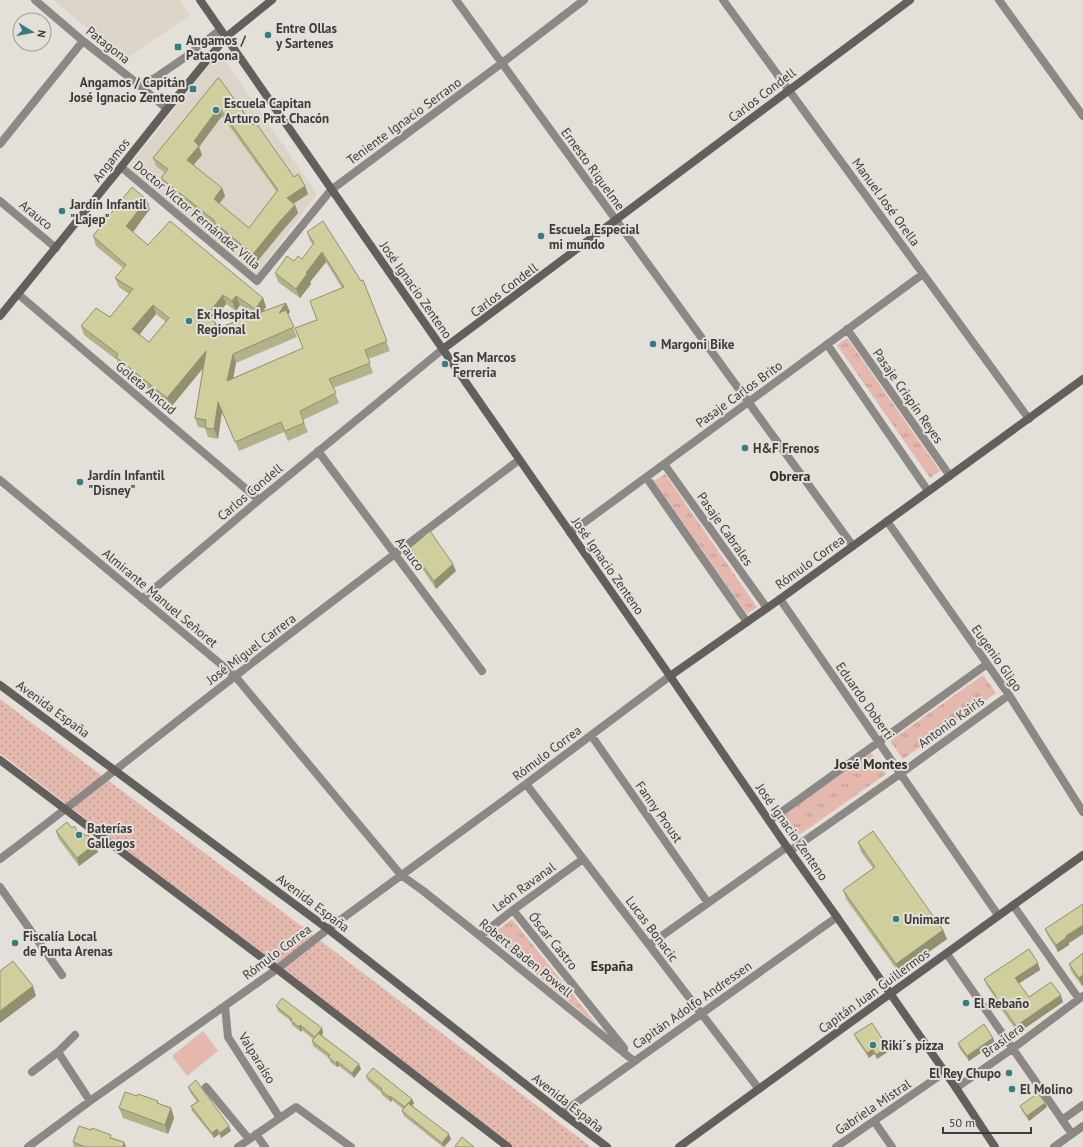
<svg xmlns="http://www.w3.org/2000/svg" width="1083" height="1147" font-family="'PT Sans',sans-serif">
<defs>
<pattern id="grass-tufts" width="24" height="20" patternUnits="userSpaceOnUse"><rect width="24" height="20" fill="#e5b8ae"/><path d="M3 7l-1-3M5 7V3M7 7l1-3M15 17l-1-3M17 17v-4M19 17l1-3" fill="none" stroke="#bb978f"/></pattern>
<pattern id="park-dots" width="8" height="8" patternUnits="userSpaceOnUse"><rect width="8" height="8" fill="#e5b8ae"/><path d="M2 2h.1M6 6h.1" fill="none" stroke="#bb978f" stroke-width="1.8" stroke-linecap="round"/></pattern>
</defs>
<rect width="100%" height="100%" fill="#e3dfd9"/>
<path fill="#dcd4c7" d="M54,0H179L190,15L124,60Z
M219,52L317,194L256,275L128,168Z"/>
<path fill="url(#grass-tufts)" d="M847,338L940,471L930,478L837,345Z
M665,474L757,607L747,614L654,481Z
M983,675L996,693L903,759L890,741Z
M871,753L886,774L792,840L777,819Z
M512,919L598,1026L490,936Z"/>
<path fill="url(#park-dots)" d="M0,699L304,928L591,1147H514L473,1116L0,753Z"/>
<path fill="#e5b8ae" d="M203,1031L218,1051L187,1076L172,1056Z"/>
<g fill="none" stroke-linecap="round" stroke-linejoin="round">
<path stroke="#8b8886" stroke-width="8" d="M35,0L83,41L138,84L167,109
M456,0L853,546
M723,0L1029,419
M999,0L1083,116
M138,84L155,78L187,56L220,30
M0,144L83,41
M121,167L257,281L331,190L502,63L584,0
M0,201L56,248
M18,294L259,500
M847,329L950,476
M827,344L928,491
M318,451L482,671
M664,464L767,608
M646,477L747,622
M0,480L235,676L401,875L422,890L480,936L634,1061
M887,521L1009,695L1083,812
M570,533L923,274
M142,599L259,500L443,349
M780,599L998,915
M591,735L708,903
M526,784L759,1089
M769,821L987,664
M790,851L900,774L1009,695
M0,859C79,800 156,737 234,677C328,604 424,532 519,460
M0,887L62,975
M1013,905L1079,999
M513,910L624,1048
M480,936L513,910L583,859
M649,945L708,903L787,847
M947,954L1072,1134
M225,1006L228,1037L280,1118
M58,1052L90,1101
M32,1072L58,1052L75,1035
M206,1087L249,1139
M956,1088L1012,1049L1083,996
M562,1113L837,917
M1062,1120L1083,1105
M874,1121L892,1147
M256,1134L265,1147
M28,1147L90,1101L277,969L328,929L526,784L670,676
M238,1147L296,1107L351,1147
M836,1147L945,1072
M1054,1147L1083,1126"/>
<path stroke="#635f5c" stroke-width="8" d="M200,0L670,676L787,847L837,917L956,1088L995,1147
M0,316L121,167L167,109L226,37L272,0
M443,349L910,0
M670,676L780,599L1083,379
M0,685L328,929L562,1113L607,1147
M0,760L277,969L508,1147
M679,1147C813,1050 948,951 1083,855"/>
</g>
<path fill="#b3b187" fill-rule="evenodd" d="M218,78L253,125L294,177L305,186L308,194L294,203L295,205L298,213L283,230L256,263L217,231L216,228L164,186L161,178L165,173L156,166L153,158ZM222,116L277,192L249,228L219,203L225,196L222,188L193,165L202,155L199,147Z
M150,209L133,232L148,245L263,298L266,307L263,311L286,303L290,312L288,314L297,337L236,363L233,378L303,348L295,328L317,320L342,288L326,262L310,282L311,284L300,298L278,282L275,273L294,261L302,259L313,245L310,241L307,232L361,281L363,280L390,351L368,359L373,373L333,388L339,403L303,420L308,432L288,441L284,432L239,451L222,411L218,439L208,437L205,428L198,427L195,418L203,368L171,407L119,366L117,360L84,335L81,326L110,317L129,294L119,287L115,278L123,268L96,246L93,236ZM226,304L236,311L240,305L253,315L218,328L213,320ZM156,314L166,322L149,342L139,334Z
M410,548L456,571L436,589L413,555Z
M72,828L79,833L98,852L79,866L58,838L56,831Z
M858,842L943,930L947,939L899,973L846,899L843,890L873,868L861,852Z
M1083,904V934L1069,943V945L1058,952L1048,936L1045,929Z
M1083,953V985L1082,986L1071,971L1069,964Z
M1038,963L1040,970L1019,983L1029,997L1063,1002L1018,1033L997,1003L996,999L987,986L984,979Z
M276,1006L322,1028L323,1033L322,1035L361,1069L354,1078L339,1066L337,1067L330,1062L329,1058L313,1046L312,1041L313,1039L302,1030L301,1032L292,1025L291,1021L278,1011Z
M854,1034L887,1046L889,1051L877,1059L874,1054L869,1058L856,1039Z
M993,1038L995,1043L969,1061L959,1048L958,1043Z
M366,1076L412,1099L414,1103L412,1105L451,1139L444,1147H443L404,1116L402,1111L403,1109L392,1100L391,1102L382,1095L381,1092L368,1081Z
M188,1087L231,1131L221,1138L219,1134L214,1138L192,1111L191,1106L197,1102L190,1092Z
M1045,1103L1047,1107L1029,1121L1022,1111L1020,1106Z
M159,1104L171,1108L174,1118L168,1134L123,1118L119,1108Z
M113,1138L124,1142L126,1147H74L73,1142Z"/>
<path fill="#92906e" d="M219,107L222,116L199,147L202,155L191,168L187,160L194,141Z
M305,186L308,194L290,206L287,198Z
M222,188L225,196L217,207L214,199Z
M147,200L150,209L130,236L126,226Z
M295,205L298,213L283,230L256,263L253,254L280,221Z
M322,252L326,262L310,282L311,284L300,298L296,289L306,273Z
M223,295L226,304L210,324L207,315Z
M236,296L240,305L236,311L232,301Z
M263,298L266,307L258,318L255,309Z
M286,303L290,312L282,322L279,313Z
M153,305L156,314L136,339L132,329Z
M216,323L219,332L210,331Z
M206,351L209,361L171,407L167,398Z
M233,354L236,363L231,390L227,381Z
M218,402L222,411L218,439L214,429Z
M453,564L456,571L436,589L434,581Z
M95,844L98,852L79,866L77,858Z
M1083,925V934L1069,943V945L1058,952L1056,945L1066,936Z
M943,930L947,939L899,973L896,964Z
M1038,963L1040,970L1018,984L1015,978Z
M1083,975V985L1082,986L1079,978Z
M33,986L36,996L0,1023V1011Z
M1061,995L1063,1002L1018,1033L1016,1026Z
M300,1025L302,1030L301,1032L299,1027Z
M322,1028L323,1033L317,1042L315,1037Z
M993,1038L995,1043L969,1061L967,1056Z
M887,1046L889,1051L877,1059L876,1055Z
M873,1049L874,1054L869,1058L867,1053Z
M337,1061L339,1066L337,1067L336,1063Z
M359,1064L361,1069L354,1078L352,1073Z
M390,1096L392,1100L391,1102L389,1097Z
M412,1099L414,1103L407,1112L405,1107Z
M1045,1103L1047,1107L1029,1121L1027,1116Z
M171,1108L174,1118L168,1134L165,1125Z
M229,1126L231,1131L221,1138L220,1133Z
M217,1129L219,1134L214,1138L212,1133Z
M449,1134L451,1139L444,1147L442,1143Z
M124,1142L126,1147H123Z"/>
<path fill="#d0ce9d" stroke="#92906e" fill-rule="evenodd" d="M218,78H219L253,125L256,123L294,177L298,174L305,186L287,198L295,205L280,221L253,254L214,222L215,221L161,178L168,169L153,158ZM219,107L278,190L249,228L214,199L222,188L187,160L199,146L194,141Z
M132,187L147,200L126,226L148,245L170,221L263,298L255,309L236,296L232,301L223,295L207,315L216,323L210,331L286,303L279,313L286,310L294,327L233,354L227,381L303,348L295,328L317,320L310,301L344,287L322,252L306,273L307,274L296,289L275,273L287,256L294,261L298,256L302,259L314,243L307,232L323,221L361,281L363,280L387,341L365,350L370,363L329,379L336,393L300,411L304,423L285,431L281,422L235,442L218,402L214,429L205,428L206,420L195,418L206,351L167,398L116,357L118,354L81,326L96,308L110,317L133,289L115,278L126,265L93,236ZM153,305L169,318L149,342L132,329Z
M430,531L453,564L434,581L410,548Z
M67,822L72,828L74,826L79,833L81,831L86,836L88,835L95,844L77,858L56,831Z
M873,831L943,930L896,964L843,890L875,867L858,842Z
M1083,904V925L1066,936V938L1056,945L1045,929Z
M1029,949L1038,963L1015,978L1029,997L1051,982L1061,995L1016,1026L995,996H996L984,979Z
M1083,953V975L1079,978L1069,964Z
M13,961L33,986L0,1011V971Z
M282,998L322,1028L315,1037L300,1025L299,1027L290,1020L292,1019L276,1006Z
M872,1023L887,1046L876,1055L873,1049L867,1053L854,1034Z
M984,1024L993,1038L967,1056L958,1043Z
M318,1033L359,1064L352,1073L337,1061L336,1063L328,1057L330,1055L312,1041Z
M373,1068L412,1099L405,1107L390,1096L389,1097L381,1090L382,1089L366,1076Z
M196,1080L229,1126L220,1133L217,1129L212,1133L191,1106L199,1101L188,1087Z
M125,1092L137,1096L138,1094L158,1101L157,1103L171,1108L165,1125L119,1108Z
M1038,1093L1045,1103L1027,1116L1020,1106Z
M408,1103L449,1134L442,1143L402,1111Z
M79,1126L91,1130L92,1128L111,1135L110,1138L124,1142L123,1147H85L73,1142Z
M462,1137L474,1147H457L455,1146Z"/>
<g fill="#357e82" stroke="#e3dfd9" stroke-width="1.5">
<circle cx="268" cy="35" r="4"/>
<rect x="174" y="43" width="8" height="8" rx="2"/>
<rect x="189" y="85" width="8" height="8" rx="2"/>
<circle cx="216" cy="110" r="4"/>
<circle cx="62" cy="211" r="4"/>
<circle cx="541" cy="236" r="4"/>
<circle cx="189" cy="321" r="4"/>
<circle cx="653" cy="344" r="4"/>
<circle cx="445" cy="364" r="4"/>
<circle cx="745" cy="448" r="4"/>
<circle cx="80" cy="482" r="4"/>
<circle cx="79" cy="835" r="4"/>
<circle cx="896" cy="919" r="4"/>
<circle cx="15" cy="943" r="4"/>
<circle cx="966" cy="1003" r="4"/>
<circle cx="873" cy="1045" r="4"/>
<circle cx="1009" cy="1073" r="4"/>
<circle cx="1012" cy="1089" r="4"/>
</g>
<g text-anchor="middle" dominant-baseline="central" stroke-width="4" stroke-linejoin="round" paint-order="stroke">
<g font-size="13" font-weight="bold" fill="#3e3c3a" stroke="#e3dfd9" text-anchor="start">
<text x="276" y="28">Entre Ollas<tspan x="276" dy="15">y Sartenes</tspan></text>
<text x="186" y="40">Angamos /<tspan x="186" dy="15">Patagona</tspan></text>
<text x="185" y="82" text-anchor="end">Angamos / Capitán<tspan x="185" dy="15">José Ignacio Zenteno</tspan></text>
<text x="224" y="103">Escuela Capitan<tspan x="224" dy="15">Arturo Prat Chacón</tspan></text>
<text x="70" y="204">Jardín Infantil<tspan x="70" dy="15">"Lajep"</tspan></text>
<text x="549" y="229">Escuela Especial<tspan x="549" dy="15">mi mundo</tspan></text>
<text x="197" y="314">Ex Hospital<tspan x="197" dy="15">Regional</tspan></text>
<text x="661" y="344">Margoni Bike</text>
<text x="453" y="357">San Marcos<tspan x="453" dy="15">Ferreria</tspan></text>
<text x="753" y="448">H&amp;F Frenos</text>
<text x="88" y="475">Jardín Infantil<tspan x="88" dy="15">"Disney"</tspan></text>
<text x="87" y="828">Baterías<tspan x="87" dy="15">Gallegos</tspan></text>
<text x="904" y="919">Unimarc</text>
<text x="23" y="936">Fiscalía Local<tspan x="23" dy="15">de Punta Arenas</tspan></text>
<text x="974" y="1003">El Rebaño</text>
<text x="881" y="1045">Riki´s pizza</text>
<text x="1001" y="1073" text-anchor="end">El Rey Chupo</text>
<text x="1020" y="1089">El Molino</text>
</g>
<g font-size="13" fill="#3e3c3a" stroke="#e3dfd9">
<text transform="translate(108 45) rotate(38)">Patagona</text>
<text transform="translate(762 95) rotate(-37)">Carlos Condell</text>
<text transform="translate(404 121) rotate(-36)">Teniente Ignacio Serrano</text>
<text transform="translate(111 160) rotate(-52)">Angamos</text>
<text transform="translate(593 169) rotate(54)">Ernesto Riquelme</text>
<text transform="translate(886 202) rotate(54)">Manuel José Orella</text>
<text transform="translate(36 215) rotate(39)">Arauco</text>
<text transform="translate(197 215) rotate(40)">Doctor Víctor Fernández Villa</text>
<text transform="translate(416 290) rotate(55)">José Ignacio Zenteno</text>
<text transform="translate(504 290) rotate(-37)">Carlos Condell</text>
<text transform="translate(146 388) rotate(40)">Goleta Ancud</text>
<text transform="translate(739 394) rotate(-36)">Pasaje Carlos Brito</text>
<text transform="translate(908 396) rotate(55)">Pasaje Crispín Reyes</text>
<text transform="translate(250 492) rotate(-40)">Carlos Condell</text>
<text transform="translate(725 529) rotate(55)">Pasaje Cabrales</text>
<text transform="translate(410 554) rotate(53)">Arauco</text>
<text transform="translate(810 562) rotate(-36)">Rómulo Correa</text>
<text transform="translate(608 566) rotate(55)">José Ignacio Zenteno</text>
<text transform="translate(160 598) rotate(40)">Almirante Manuel Señoret</text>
<text transform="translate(251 649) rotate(-37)">José Miguel Carrera</text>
<text transform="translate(997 658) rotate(55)">Eugenio Gligo</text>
<text transform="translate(865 701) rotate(55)">Eduardo Doberti</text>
<text transform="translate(53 709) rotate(36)">Avenida España</text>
<text transform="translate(951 722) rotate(-36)">Antonio Kairis</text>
<text transform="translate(547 753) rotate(-37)">Rómulo Correa</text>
<text transform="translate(659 812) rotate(55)">Fanny Proust</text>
<text transform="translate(792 832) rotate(55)">José Ignacio Zenteno</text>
<text transform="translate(524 887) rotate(-36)">León Ravanal</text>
<text transform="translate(313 903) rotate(37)">Avenida España</text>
<text transform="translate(652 929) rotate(53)">Lucas Bonacic</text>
<text transform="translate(553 941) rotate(51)">Óscar Castro</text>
<text transform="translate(277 952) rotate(-37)">Rómulo Correa</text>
<text transform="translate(526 958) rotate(39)">Robert Baden Powell</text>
<text transform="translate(874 991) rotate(-36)">Capitán Juan Guillermos</text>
<text transform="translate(692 1005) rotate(-35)">Capitán Adolfo Andressen</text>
<text transform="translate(1003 1040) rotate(-36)">Brasilera</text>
<text transform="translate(257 1058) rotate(58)">Valparaíso</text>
<text transform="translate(568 1103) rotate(38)">Avenida España</text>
<text transform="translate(873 1107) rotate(-34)">Gabriela Mistral</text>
</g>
<g font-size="14" font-weight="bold" fill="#312e29" stroke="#e3dfd9">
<text x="790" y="476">Obrera</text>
<text x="871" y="764">José Montes</text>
<text x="612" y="966">España</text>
</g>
</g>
<g transform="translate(32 32) rotate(100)"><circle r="19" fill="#e3dfd9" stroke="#a19e99"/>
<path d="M0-3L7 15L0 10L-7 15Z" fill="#357e82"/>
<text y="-6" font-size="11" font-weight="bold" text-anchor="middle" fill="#3e3c3a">N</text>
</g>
<path d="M943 1127v6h88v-6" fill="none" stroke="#3e3c3a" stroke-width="2"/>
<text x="949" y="1127" font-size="12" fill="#3e3c3a" stroke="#e3dfd9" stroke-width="3" paint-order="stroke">50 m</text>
</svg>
